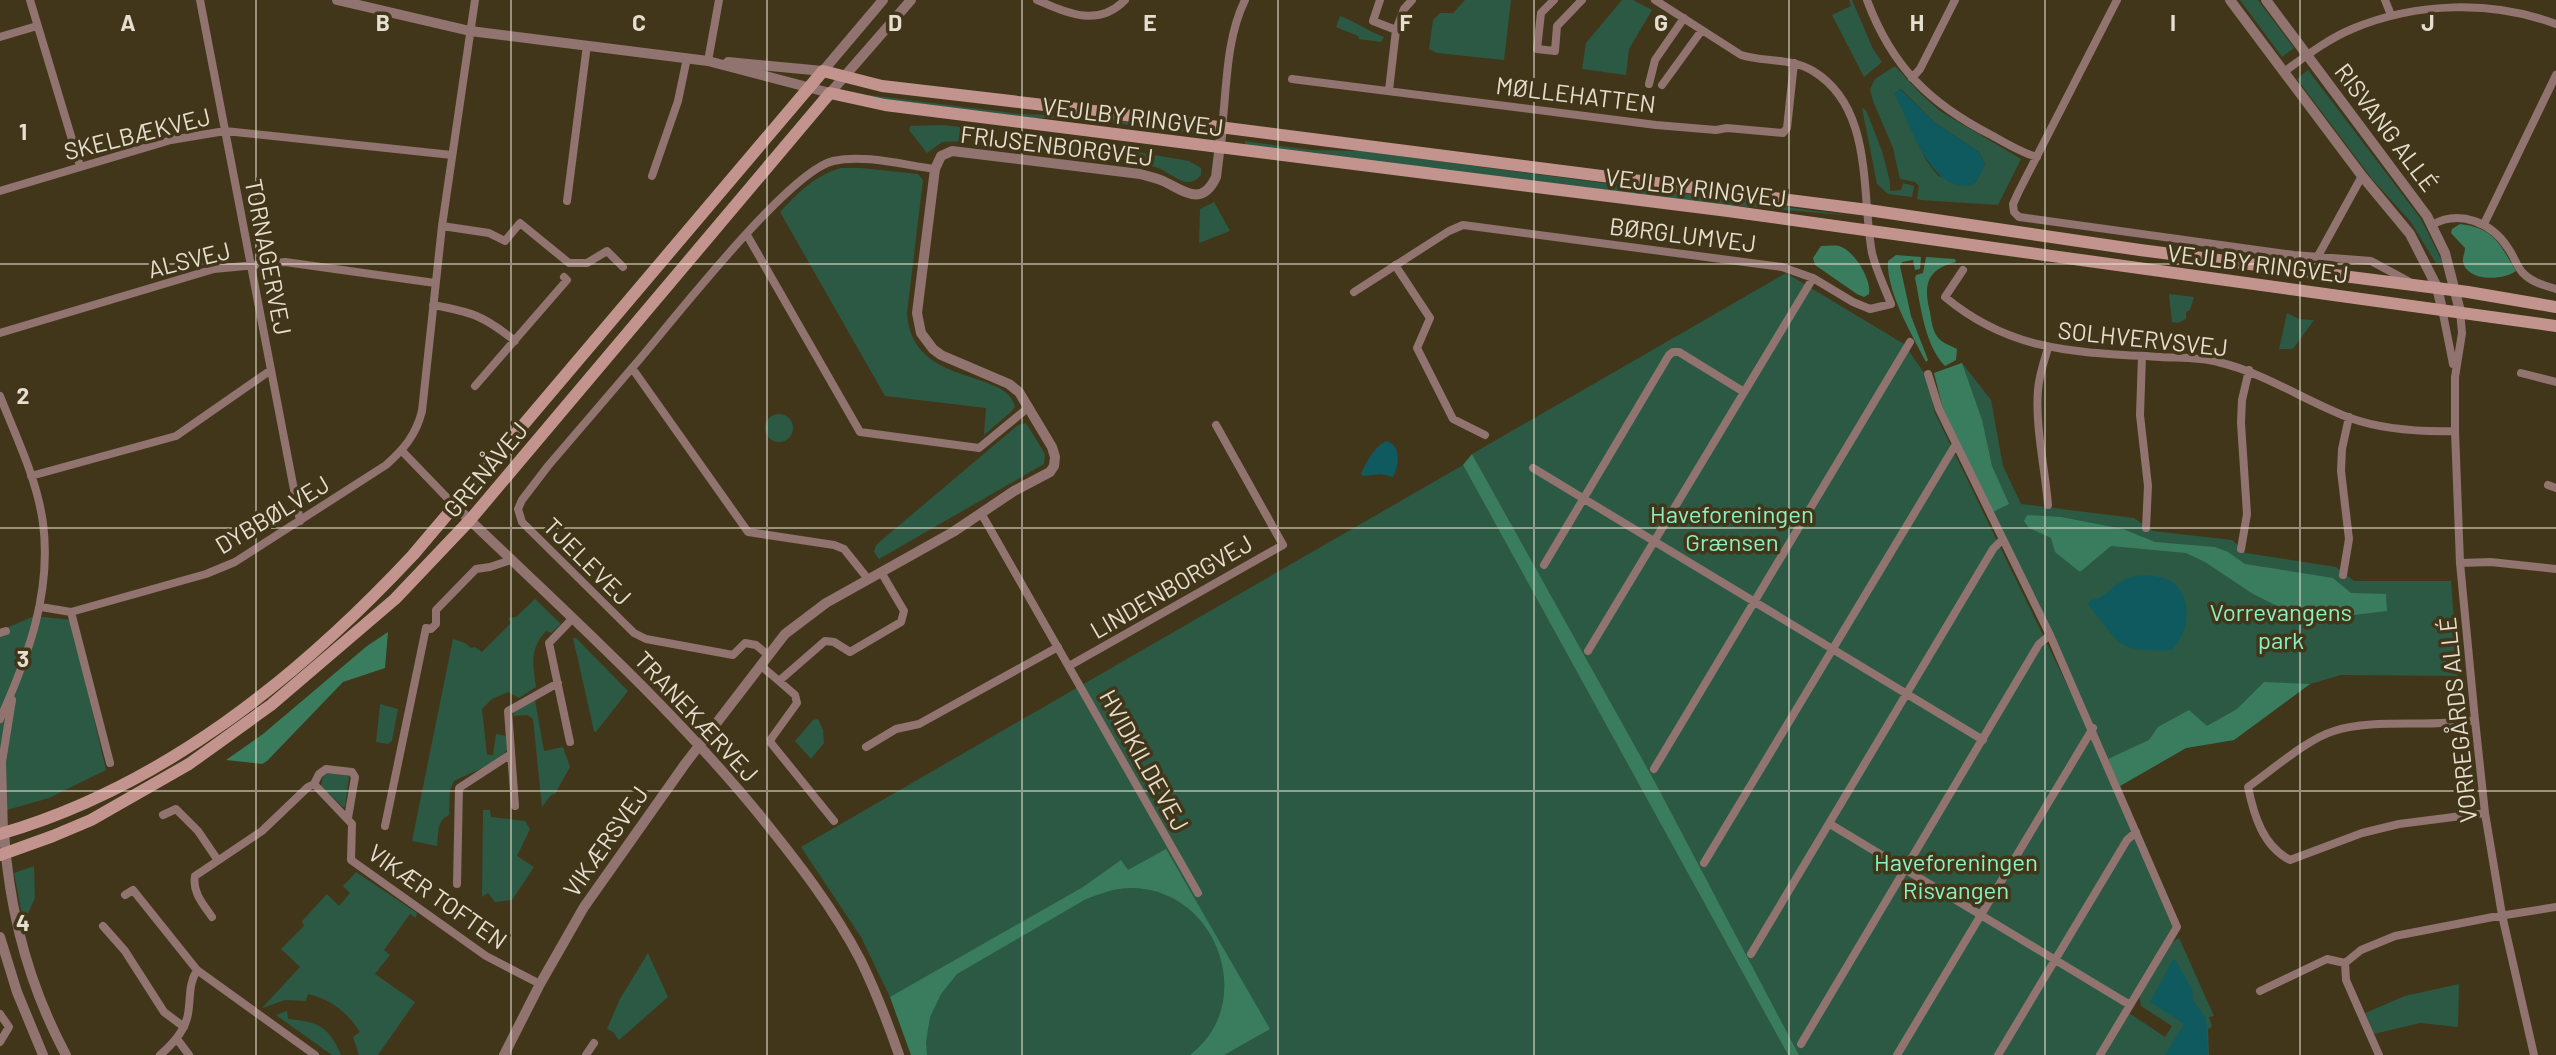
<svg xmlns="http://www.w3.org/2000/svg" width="2556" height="1055" font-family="Barlow,sans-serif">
<rect width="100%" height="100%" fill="#42361a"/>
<path fill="#2b5944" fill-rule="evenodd" d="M1465,0H1511L1504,60L1437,53L1429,49L1433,20L1440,13H1453Z
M1622,0H1633L1652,10L1629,49L1626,75L1582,69L1586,43Z
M1849,0H1852L1873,49L1882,62L1864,77L1832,15L1851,6Z
M2240,0H2258L2294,48L2282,57Z
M1340,16C1357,22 1367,31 1384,37L1381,42L1359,39L1358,36L1336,27Z
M1895,66L1920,93L1940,111L2021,159L1998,205L1920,200L1917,199L1919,186L1915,182L1900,179L1893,148L1873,101L1870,89L1875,79ZM1901,89L1934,122L1979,152L1985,165L1975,183L1938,176L1926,160L1898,100L1895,93Z
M2308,70L2421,219L2444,265L2436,263L2410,221L2372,179L2297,79Z
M869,95L1019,114L1080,116L1199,131L1198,134L1076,118H1034L868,97Z
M1862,108L1866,110L1882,151L1890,182V191L1901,190L1903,183L1914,186L1912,197L1888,194L1877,184Z
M943,125L968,128L967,141L942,142L927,153L909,130L910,126Z
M1050,137L1189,161L1201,168V175C1187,192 1174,174 1158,168C1131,158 1079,156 1048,152Z
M1245,141L1311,150L1362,151L1854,216L1708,203L1245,145Z
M841,168H861L918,174L923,180L907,313C911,388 1008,368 1015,407L1012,411L984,435L986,408L885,396L780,212C799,192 814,176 841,168Z
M1214,202L1230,231L1199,243L1200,209Z
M1786,273L1904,344L1927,377L1935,413L2087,726L2173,926L2123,1009L2165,1037L2172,1026L2141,1006L2139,996L2171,943L2179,938L2214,1016L2209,1017L2212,1027L2208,1029L2209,1055H1799L1655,782L1472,454Z
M2169,294L2194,297L2190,310L2186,312V319L2178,323L2172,322Z
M2287,313L2299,319L2314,320L2293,349H2279Z
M1962,363L1991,400L2003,466L2021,504L2134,518L2153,531L2232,540L2246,553L2336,567L2354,581H2451L2458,676L2341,675L2310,684L2234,740L2186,748L2120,786L2041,608L1993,512L1934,373Z
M765 428a14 14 0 1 1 28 0a14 14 0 1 1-28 0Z
M1026,423L1045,454L1044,464L879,559L874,552L876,545L1018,425Z
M1463,465L1788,1055H911L890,997L861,937L801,847Z
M535,599L561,624L551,633L546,631C529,649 533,665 536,687L519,698L508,692L492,699L482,709L487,755H493L496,734L506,736L507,750C495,766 471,772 454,781L450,790L449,815C436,821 439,833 437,846L412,841L453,639L465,643L471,648L475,647L482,652L511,623L508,618L516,617Z
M34,616L71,620L106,770L49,798L0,812V631Z
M573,638H576L628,691L596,732L594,731Z
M535,700L544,751L563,747L570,767L555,794L551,795L542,807L533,719L527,715L513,716L514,711Z
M380,704L398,709L392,741L388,744L376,742Z
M818,719L823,730L824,743L811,759L795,741L813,720Z
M326,773L349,776L345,807H343L321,786L323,776Z
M483,810H490L491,817L525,821L530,829L517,856L534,867L512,900L495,902L488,893L482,897Z
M34,866L35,898L26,918L22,915L14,873Z
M356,872L417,913L416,918L410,914L384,950L390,955L375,974L415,1002L378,1055H359L353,1037L360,1032C347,1012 332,1000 308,994L306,1001L285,1000L262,1008L300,967L281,949L304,926L302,921L327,894L339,906L350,893L343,886Z
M648,953L668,997L619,1040L613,1032L607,1029L620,999Z
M2459,984L2458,1027L2420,1023L2374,1034L2365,1013L2405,996Z
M287,1011L288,1019C318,1022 329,1026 341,1055H332L276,1015Z"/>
<path fill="#397d5e" d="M2460,224C2495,228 2500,245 2516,271C2504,280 2471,282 2464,265C2461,258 2465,255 2465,248L2451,233L2452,229Z
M1821,246C1827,246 1834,245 1839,246C1854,250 1872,280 1869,294L1864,297L1857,294L1815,265L1813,258Z
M1896,255L1921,257L1920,269L1915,270L1913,260L1902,262L1900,266L1911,316L1928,360L1926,362C1912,335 1886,291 1888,261Z
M1926,257L1955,259L1956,262C1927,269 1923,285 1930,312C1931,318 1932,327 1935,333C1939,342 1949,345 1957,349L1956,360L1945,366C1924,344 1921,306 1915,278L1916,275L1923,273Z
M1962,363L1982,420L1992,466L2009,504L1993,512L1943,409L1934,373Z
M1472,454L1655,782L1799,1055H1788L1463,465Z
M2027,515L2061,517L2123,529L2155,542L2215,547L2228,552L2245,564L2333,578L2351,593L2386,594L2387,611L2353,615L2321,625L2295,615L2253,594L2205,562L2186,553L2111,546L2080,572L2055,552L2051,538L2029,528L2024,521Z
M388,632L385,668L343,682L267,761L262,764L226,760L263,734L367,646Z
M2264,682L2310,684L2234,740L2186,748L2120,786L2108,759L2149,740L2158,727L2189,710L2207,726L2237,709Z
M1166,849L1270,1029L1224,1055H1190C1258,1003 1218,891 1134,888C1117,887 1102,893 1086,899L957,974L941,994L930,1017L926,1042L927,1055H911L890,997L1083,887L1121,860L1128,870Z"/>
<path fill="#0f5a5f" d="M1900,89L1934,122L1979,152L1985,165L1975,183C1935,200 1911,128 1898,100L1895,93Z
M1387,441C1402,447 1399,465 1393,477L1381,474L1363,476L1361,474C1366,463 1375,445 1387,441Z
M2146,575C2155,576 2166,577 2173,583C2194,599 2188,634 2172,650C2113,652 2122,644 2088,605L2090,600C2103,600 2109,589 2119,583C2127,577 2136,576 2146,575Z
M2175,959L2193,991L2192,999L2206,1018L2208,1055H2165L2184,1024L2150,1002L2172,961Z"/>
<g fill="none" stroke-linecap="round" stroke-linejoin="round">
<path stroke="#91736f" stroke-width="8" d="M30,0L80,166
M200,0L300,521
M1037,0C1067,13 1098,28 1125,0
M1380,0L1373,21L1396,30L1404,9L1412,0
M1554,0L1541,13L1537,49L1555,51L1557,26L1582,0
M1867,0C1892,67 1930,104 1993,136C2007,144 2022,153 2037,157
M2117,0L2019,191L2013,204L2014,212L2019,217L2294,255L2371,261L2408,281
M2385,0L2391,15
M0,37L37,26
M708,61L719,0
M2285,71C2306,56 2328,39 2352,29C2416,2 2492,0 2556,24
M1912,78L1920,69L1955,0
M1292,79L1656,125L1716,130L1727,128L1783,133L1787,128L1794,63
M1649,84L1655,60L1684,18
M1662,85L1702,30
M1389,90L1396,30
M1222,128C1227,85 1226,39 1245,0
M652,176L678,101L687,58
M0,191L171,140L225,131L452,155
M567,201L587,45
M2484,224L2556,75
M2432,225C2460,209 2492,223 2508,248C2514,256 2516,265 2522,272C2531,282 2543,285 2556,289
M442,226L489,233L505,241L520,223L569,263H587L607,251L623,267
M747,235L860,432L979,448L1029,407
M2318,256L2362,176
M1395,265L1430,318L1417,348L1453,419L1485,435
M1963,270L1945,297C2012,353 2078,352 2160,357C2179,358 2200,357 2218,362C2265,373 2305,401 2350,418C2384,430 2420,432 2455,431
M1354,292L1449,231L1463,225L1782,267L1813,278L1853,302L1870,309L1891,304C1885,288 1876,270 1872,253C1861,193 1874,108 1813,71C1792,58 1764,62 1741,55L1655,0
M433,305C472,312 484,316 515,341
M2442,309L2453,364
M2460,311L2462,333L2455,377V431L2460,563L2475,720L2485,813L2502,915L2534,1055
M0,333L214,269L285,262L435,283
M2142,356L2140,415L2148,486L2146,528
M632,368C669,326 787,172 833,161C865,154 903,165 935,169
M2521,373L2556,382
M1928,374L1939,409L2050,635L2177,927L2100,1055
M475,386L567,280L564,277
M0,396C16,437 37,479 43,523C52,592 28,657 0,719
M402,451L455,506
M1533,468L1983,740
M31,476L176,436L271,370
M2548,485L2556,488
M2048,505C2045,468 2035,426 2038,390C2039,375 2044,362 2048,348
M981,513L1198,893
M2241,549L2247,514L2241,423L2242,400L2249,370
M2460,563L2491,562L2556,569
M1544,565L1669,355L1673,352H1679L1744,392
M2343,575L2349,539L2341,471L2342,449L2349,417
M41,607L71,612L206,574L235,562L386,465C404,449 416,435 422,411L442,226L475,0
M71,612L110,763
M0,633L6,631
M1588,651L1813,278
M768,655L756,645L745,643L733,655L646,639L634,633L522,522L518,509L522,500L548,466L632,368L748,532L834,545L844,549L868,579
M760,665L779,681
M1069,666L1283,545L1216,425
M2475,720C2430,728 2374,718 2334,731C2307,739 2271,771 2248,787C2254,816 2263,846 2290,860L2362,833L2399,824L2485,813
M570,742L549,643L573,618
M866,747L896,729L919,724L1058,647
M1654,769L1910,342
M314,784L319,774L326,769L352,772L355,777L348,818
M515,806L508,711L558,683
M163,815L176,809L198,831L217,859
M834,821L771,743V739L797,703L795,695L779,681L825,641L834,642L850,652L901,622L904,611L881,572
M1830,824L2130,1005
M385,826L426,628L431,629L436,624V610L476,569L490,567L511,560
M4,832L2,762L12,700
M1704,863L1956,444
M457,884L459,788L511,754
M125,895L133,890L197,970L315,1055
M212,917C203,904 192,892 195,876L262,831L308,787L314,784L352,824L351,860L486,956L540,984
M103,926L125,951L164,1012L184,1027
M1751,954L1993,549L2002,540
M2260,991L2327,959L2345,963
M0,1014L9,1027L0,1042
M177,1039L189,1055
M1801,1044L2039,644L2050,635
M160,1055C173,1044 185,1031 188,1014C191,997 188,985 197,970
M586,1055L594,1043
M1897,1055L2093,728
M1998,1055L2127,840L2136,832
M2379,1055L2346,980L2345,963L2361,950L2395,936L2493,917L2556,907"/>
<path stroke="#91736f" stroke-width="10" d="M337,0L470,31L708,61L830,93L911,0
M2230,0L2362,176L2410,234L2437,287L2442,309
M2266,0L2427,216L2445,253L2460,311
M728,62L823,71L883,0
M455,506C559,606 666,701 758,813C796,860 833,907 861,961C876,992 888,1023 899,1055
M4,832C9,910 29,986 66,1055
M0,937L17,992L43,1055
M504,1055L540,984L584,907L685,764L785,634L826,603L953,532L1014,491L1050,472L1054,466L1055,457L1052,447L1019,392L1009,384L941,355L933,349L921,333L917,313L935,169L941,156L952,151L1140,174C1148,176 1156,178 1163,181C1183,190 1202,208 1216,177L1222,128"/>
<path stroke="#c3948d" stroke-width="12" d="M0,834C163,787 299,677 413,555L823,71L882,86L1070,108L1868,210L2140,250L2468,292L2556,307
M0,855L53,836L91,820L189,764L271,705L395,599L470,520L830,93L885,105L1728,211L2556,326"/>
</g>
<path fill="none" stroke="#e6dfcf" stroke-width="2" stroke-opacity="0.55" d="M256,0V1055M511,0V1055M767,0V1055M1022,0V1055M1278,0V1055M1534,0V1055M1789,0V1055M2045,0V1055M2300,0V1055M0,264H2556M0,528H2556M0,791H2556"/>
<g text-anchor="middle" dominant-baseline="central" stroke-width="7" stroke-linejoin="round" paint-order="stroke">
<g font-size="24" fill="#e6dfcf" stroke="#42361a">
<text transform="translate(1576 94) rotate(7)">MØLLEHATTEN</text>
<text transform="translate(1133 116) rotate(7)">VEJLBY RINGVEJ</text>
<text transform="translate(2387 127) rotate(53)">RISVANG ALLÉ</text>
<text transform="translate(137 133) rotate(-14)">SKELBÆKVEJ</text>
<text transform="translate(1057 145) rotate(7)">FRIJSENBORGVEJ</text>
<text transform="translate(1696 187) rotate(7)">VEJLBY RINGVEJ</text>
<text transform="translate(1683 234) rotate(7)">BØRGLUMVEJ</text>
<text transform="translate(269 257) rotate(79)">TORNAGERVEJ</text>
<text transform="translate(189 259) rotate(-14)">ALSVEJ</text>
<text transform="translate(2258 263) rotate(7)">VEJLBY RINGVEJ</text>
<text transform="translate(2143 338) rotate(6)">SOLHVERVSVEJ</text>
<text transform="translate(485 469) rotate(-50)">GRENÅVEJ</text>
<text transform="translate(272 514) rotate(-31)">DYBBØLVEJ</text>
<text transform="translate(588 561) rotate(45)">TJELEVEJ</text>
<text transform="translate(1171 586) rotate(-30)">LINDENBORGVEJ</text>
<text transform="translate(697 716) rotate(47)">TRANEKÆRVEJ</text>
<text transform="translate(2457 720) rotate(-96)">VORREGÅRDS ALLÉ</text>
<text transform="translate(1145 760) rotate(61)">HVIDKILDEVEJ</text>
<text transform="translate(605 841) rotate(-55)">VIKÆRSVEJ</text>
<text transform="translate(438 896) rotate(35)">VIKÆR TOFTEN</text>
</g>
<g font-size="24" fill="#8df0c1" stroke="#42361a">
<text x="1732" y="513">Haveforeningen<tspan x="1732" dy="28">Grænsen</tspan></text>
<text x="2281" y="611">Vorrevangens<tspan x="2281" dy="28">park</tspan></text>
<text x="1956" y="861">Haveforeningen<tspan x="1956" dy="28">Risvangen</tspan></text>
</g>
</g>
<g font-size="23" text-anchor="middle" font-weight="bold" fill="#e6dfcf" stroke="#42361a" stroke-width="7" stroke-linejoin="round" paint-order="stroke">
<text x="128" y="31">A</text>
<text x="383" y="31">B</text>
<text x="639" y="31">C</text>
<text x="895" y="31">D</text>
<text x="1150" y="31">E</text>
<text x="1406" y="31">F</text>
<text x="1661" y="31">G</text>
<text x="1917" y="31">H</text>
<text x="2173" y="31">I</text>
<text x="2428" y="31">J</text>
<text x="23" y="140">1</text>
<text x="23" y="404">2</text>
<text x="23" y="667">3</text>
<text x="23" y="931">4</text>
</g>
</svg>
